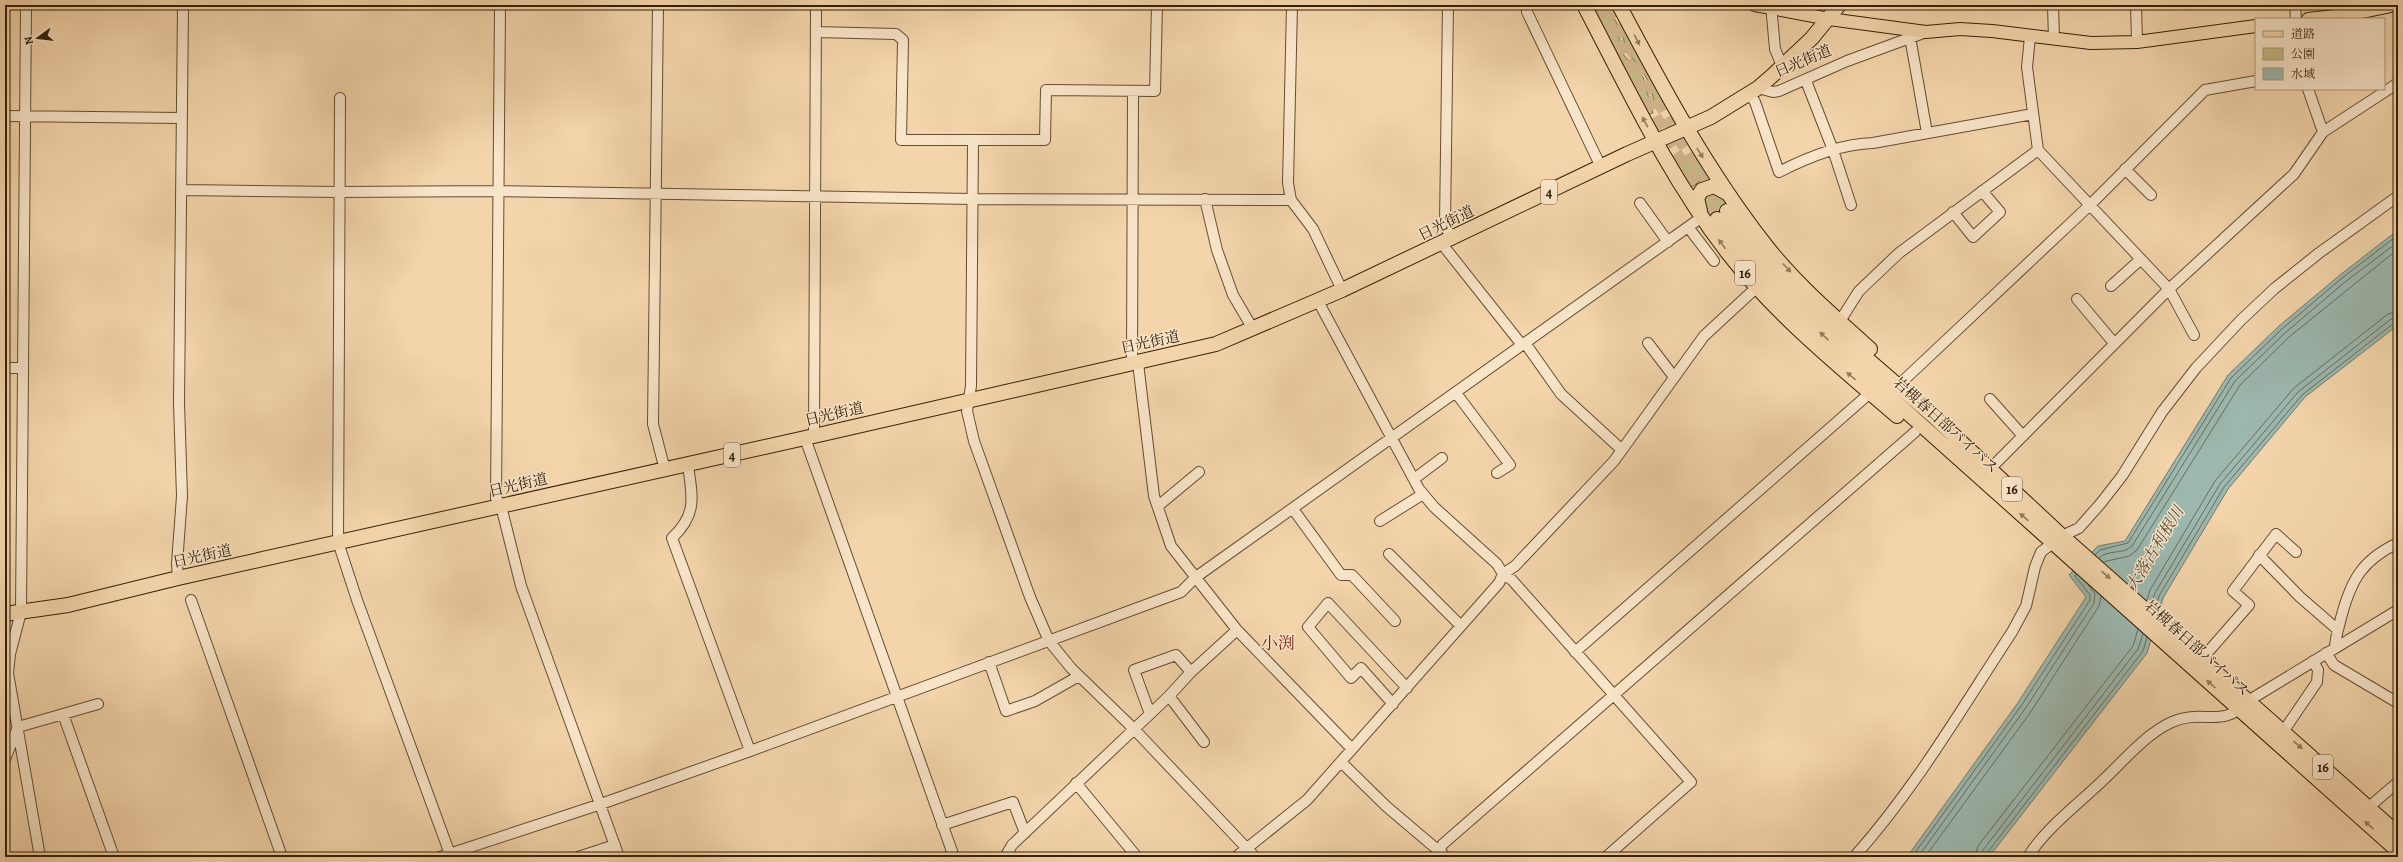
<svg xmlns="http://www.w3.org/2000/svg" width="2403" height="862" font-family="Alegreya,'Noto Serif JP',serif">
<rect width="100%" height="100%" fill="#f4d5ab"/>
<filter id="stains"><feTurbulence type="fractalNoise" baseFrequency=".005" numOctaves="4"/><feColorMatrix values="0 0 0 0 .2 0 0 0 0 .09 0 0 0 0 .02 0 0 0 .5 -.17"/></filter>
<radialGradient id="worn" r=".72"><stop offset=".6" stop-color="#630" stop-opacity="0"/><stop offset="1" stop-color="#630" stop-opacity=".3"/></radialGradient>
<path fill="#c2bb84" stroke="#7c6e46" d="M1596,12L1612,16L1617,23L1621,52L1643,77L1653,113L1647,115Z
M1622,25L1663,100L1665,107L1656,108L1650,85L1642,70L1625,49Z
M1695,155L1710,179L1700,181L1692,187L1688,185L1676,162Z
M1714,190L1730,205L1711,219L1703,209V195Z"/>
<path fill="#9cb8af" stroke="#737b6c" d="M2398,230V325L2305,397L2228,489L2163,598L2147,653L1989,857H1907L2017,704L2086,597L2069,575L2098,546L2125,541L2228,375L2279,326L2340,275Z"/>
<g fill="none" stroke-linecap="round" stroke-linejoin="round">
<path stroke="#686c5c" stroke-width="1" d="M2095,555L2100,550L2128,543L2231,378L2282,329L2342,278L2398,235
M2099,558C2108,549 2123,555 2132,546L2235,381L2285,333L2345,282L2398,242
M2103,562L2129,556L2137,550L2240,385L2289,337L2398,249
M2147,600L2150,590L2215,481L2294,388L2388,314L2398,311
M2151,605L2155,593L2220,484L2298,392L2391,319L2398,317
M2156,608L2159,596L2224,487L2302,395L2394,323L2398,322
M1912,857L2021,706L2090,600V595L2075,576L2076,574
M1918,857L2025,709L2094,603L2095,594L2088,585
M1925,857L2030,713L2099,606L2101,597
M1975,857L1978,846L2133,646L2138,629
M1981,857L1983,850L2138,649L2143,634
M1986,857L1987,853L2143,651L2147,637"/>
<path stroke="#ceb18a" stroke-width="14" stroke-dasharray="14 7" stroke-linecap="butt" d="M1597,5L1666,139L1717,219
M1610,5L1674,129L1727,211"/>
<defs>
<path id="minor" d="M26,5L21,612L10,654L8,673L40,857
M500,5L496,498L501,506L521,586L619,857
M658,5L653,424L665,470
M1292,5L1288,183L1291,200L1313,229L1342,290
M1448,5L1445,223L1451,240
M1527,5V12L1601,167
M1771,5L1775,49L1782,66
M2053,5L2054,39
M2136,5L2137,42
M2295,5L2296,19
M816,32L896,34L903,40L901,140H1045L1046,90L1155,91L1157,5
M1910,37L1927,133
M2030,37L2027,67L2038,150L2169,289L2194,335
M1806,81L1833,150L1851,205
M1758,88L1773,92L1779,91L1847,61L1926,32
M2308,89L2323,132
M1749,93L1755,102L1779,172C1808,157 1841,144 1873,143L2033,114
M340,98L338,542L357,600L451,857
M5,116L181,118
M973,141L971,386L967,411L974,441L1030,597L1049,641L1071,668L1134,729L1255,857
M2125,169L2151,195
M181,190L340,192L499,191L972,199L1291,200
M1205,199L1217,250L1233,295L1253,329
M1640,203L1668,242
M1953,212L1973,237L2000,212L1982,191
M1688,227L1714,261
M1442,244L1522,345
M2111,286L2141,259
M2077,299L2114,343
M1318,301L1419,489L1434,507L1497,564L1503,574L1512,580L1691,782L1606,857
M1840,321L1859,291L1899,253L2038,150
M1525,343L1561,394L1622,450
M1648,343L1674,377
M1138,363L1154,496L1171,546L1237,630L1352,749
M1132,364L1133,91
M5,368H23
M1904,380L2091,204L2205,90L2256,81
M1456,393L1510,465L1497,473
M1990,399L2023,436
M814,436L816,5
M805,438L954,857
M688,465C692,496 698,514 672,538L750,751
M1990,469L2169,289L2294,174L2323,132L2398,83
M1414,479L1442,458
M1158,506L1199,472
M1293,509L1341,575H1352L1395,621
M1380,521L1423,494
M1389,554L1461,626
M2259,555L2300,597L2338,630
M178,578L177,564L182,496L179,403L183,5
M191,600L282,857
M2335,648C2335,638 2339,627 2341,618C2351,580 2362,560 2398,543
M1575,652L1870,393
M2326,653L2334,665L2398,703
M2201,660L2249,605L2233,591L2276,534L2296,552
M989,662L1006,711L1035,701L1079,676
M1169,696L1204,742
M1393,704L1361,668L1351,678L1308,627L1328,603L1407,688
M63,714L114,857
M1150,714L1134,670L1176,655L1191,672
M2283,732L2317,682L2318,670L2313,661
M5,759L18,727L98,704
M1341,762L1387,807L1446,857
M1076,783L1137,857
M2369,807L2398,782
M942,825L1013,802L1025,833
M440,857L601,804L750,751L1181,592L1196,577L1702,217
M578,857L615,845
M1005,857L1012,845L1169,696L1191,672L1237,630
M1236,857L1307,800L1499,583L1503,574L1515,566L1614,461L1704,336L1757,287
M1435,857L1443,844L1915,432
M1854,857C1915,789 1962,708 2012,632L2026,606L2035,567L2041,552L2062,536L2079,528L2101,503L2122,476L2162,412L2196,368L2241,320L2274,289L2319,253L2398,196
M2028,857C2044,830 2077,805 2100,783C2122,763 2145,734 2172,722C2204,708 2222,730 2248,701L2398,610"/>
<path id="major" d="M1755,5L1829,19L1926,32L1960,29L1992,31L2091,43L2137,42L2256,26
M2308,19L2353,14L2396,5"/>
<path id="highway" d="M1584,5C1628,89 1669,177 1728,253C1776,315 1838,365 1897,416
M1619,5C1664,90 1708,172 1767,247C1797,285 1835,317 1870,349
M1700,211L1697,198L1702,190L1714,186L1727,193
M1727,211L1788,286L1828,325L1932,415L2062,536L2398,834
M1717,219L1786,300L1862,372L2398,851
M5,614L68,605L178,578L805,438L1216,344L1342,290L1627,154L1711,117L1758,88L1773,75L1812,38L1839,5"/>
</defs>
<use href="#minor" stroke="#654d31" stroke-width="12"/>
<use href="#major" stroke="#352008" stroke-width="14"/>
<use href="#highway" stroke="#352008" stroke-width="16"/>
<use href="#minor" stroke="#f8e4c8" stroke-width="10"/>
<use href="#major" stroke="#f4d5ab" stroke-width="12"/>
<use href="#highway" stroke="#f4d5ab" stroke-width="14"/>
</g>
<defs><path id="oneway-solid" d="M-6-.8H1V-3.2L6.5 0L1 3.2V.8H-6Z"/></defs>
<g fill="#947a5a">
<use href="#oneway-solid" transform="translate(1637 40) rotate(62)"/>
<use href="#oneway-solid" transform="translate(1645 122) rotate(-119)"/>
<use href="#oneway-solid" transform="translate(1700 153) rotate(57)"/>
<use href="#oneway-solid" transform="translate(1722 244) rotate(-126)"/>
<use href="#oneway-solid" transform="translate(1787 268) rotate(47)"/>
<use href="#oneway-solid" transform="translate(1824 336) rotate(-137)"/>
<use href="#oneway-solid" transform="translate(1851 376) rotate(-139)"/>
<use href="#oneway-solid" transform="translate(2024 517) rotate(-139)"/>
<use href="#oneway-solid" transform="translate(2106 575) rotate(41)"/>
<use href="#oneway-solid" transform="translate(2211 684) rotate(-138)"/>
<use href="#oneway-solid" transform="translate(2298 745) rotate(41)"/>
<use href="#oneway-solid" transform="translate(2369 825) rotate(-138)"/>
</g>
<g text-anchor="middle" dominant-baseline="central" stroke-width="3" stroke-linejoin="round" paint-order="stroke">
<g fill="#f8e4c8" stroke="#705b42" stroke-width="1">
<rect x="1541" y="180" width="16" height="24" rx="3"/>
<rect x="1735" y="261" width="20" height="24" rx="3"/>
<rect x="724" y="443" width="16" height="24" rx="3"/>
<rect x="2002" y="477" width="20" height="24" rx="3"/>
<rect x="2313" y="755" width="20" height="24" rx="3"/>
</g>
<g font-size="14" font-weight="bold" fill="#352008">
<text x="1549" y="192">4</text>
<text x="1745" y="273">16</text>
<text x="732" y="455">4</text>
<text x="2012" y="489">16</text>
<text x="2323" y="767">16</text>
</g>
<g font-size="15" fill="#352008" stroke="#f8e4c8">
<text transform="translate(1803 61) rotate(-23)">日光街道</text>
<text transform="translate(1446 223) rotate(-26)">日光街道</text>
<text transform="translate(1150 342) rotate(-12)">日光街道</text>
<text transform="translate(834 414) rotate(-13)">日光街道</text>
<text transform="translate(1946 425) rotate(42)">岩槻春日部バイパス</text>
<text transform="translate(518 485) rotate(-13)">日光街道</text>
<text transform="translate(202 556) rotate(-12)">日光街道</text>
<text transform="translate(2197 648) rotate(42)">岩槻春日部バイパス</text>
</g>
<g font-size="16" font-style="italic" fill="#544e3a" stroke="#f8e4c8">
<text transform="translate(2155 549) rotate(-59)">大落古利根川</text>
</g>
<g font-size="17" fill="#7a1f14" stroke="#f8e4c8">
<text x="1278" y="643">小渕</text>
</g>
</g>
<rect width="2403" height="862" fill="none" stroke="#f4d5ab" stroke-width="20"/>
<rect x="6" y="6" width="2391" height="850" fill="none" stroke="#352008" stroke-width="2"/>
<rect x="10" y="10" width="2383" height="842" fill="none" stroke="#352008"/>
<rect x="2255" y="18" width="130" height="72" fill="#f8e4c8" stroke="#aa967b"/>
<rect x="2263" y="31" width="20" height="6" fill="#f4d5ab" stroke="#aa967b"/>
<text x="2291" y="38" font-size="12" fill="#352008">道路</text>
<rect x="2263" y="48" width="20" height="12" fill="#c2bb84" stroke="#aa967b"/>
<text x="2291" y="58" font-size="12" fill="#352008">公園</text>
<rect x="2263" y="68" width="20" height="12" fill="#9cb8af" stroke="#aa967b"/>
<text x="2291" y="78" font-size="12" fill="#352008">水域</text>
<g transform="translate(38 38) rotate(255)" stroke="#f8e4c8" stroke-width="3" paint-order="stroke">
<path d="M0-3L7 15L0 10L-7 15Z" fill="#352008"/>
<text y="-6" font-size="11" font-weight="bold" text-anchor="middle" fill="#352008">N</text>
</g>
<rect width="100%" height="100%" filter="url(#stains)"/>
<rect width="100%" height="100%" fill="url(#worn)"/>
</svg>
